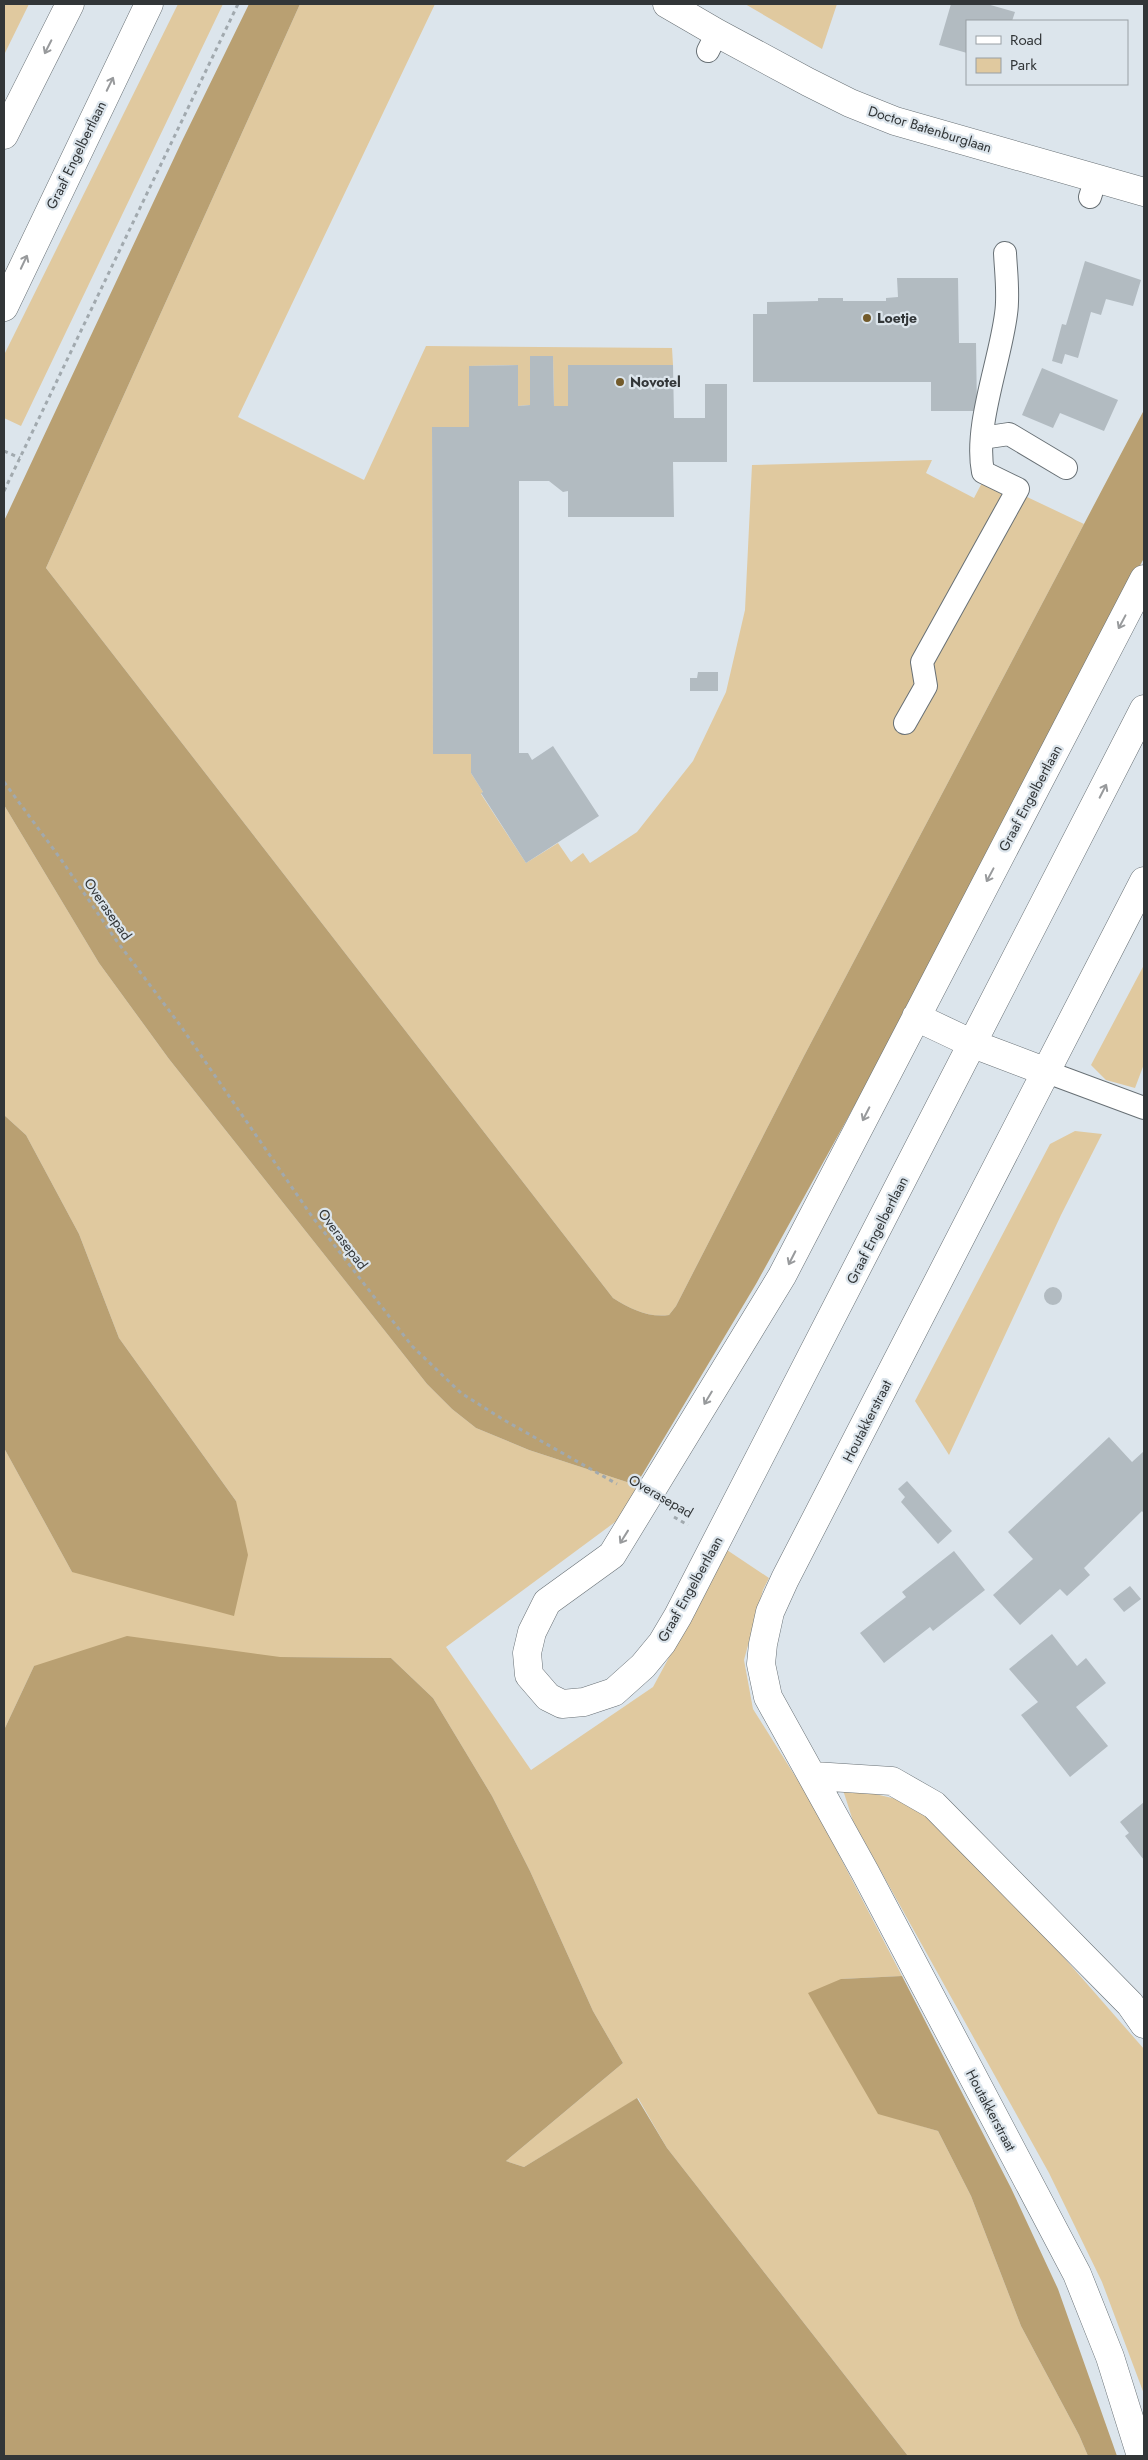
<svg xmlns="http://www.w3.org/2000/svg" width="1148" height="2460" font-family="Jost,sans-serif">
<rect width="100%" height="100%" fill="#dce5ec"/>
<path fill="#e0c99f" d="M4,4H29L4,55Z
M178,4H223L21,426L4,418V355Z
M300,4H435L238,417L364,480L426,346L672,348L673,365H568V406H554L553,356H530V405L518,406L517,365L470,366L469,427H432L433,754H471V773L483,792L481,794L526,863L558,843L571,862L583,853L590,863L637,832L693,761L726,692L745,610L752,465L932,460L926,473L974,498L985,477L1084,524L804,1056L676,1306L669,1315C649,1318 630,1309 613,1298L46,568Z
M745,4H837L822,49Z
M4,805L99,963L169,1059L427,1384L452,1409L476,1428L529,1450L636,1485L630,1511L446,1647L531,1770L653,1687L727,1550L769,1578L763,1590L744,1660L753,1709L812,1803L902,1976L841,1979L878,2113L938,2131L971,2196L1021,2326L1079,2435L1088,2456H908L667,2148L638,2098L524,2167L506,2161L623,2063L593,2011L530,1871L492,1796L433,1698L391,1658L280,1657L34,1666L4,1730V1448L72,1572L236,1501L119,1338L79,1234L26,1135L4,1115Z
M1144,965V1064L1135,1088L1106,1080L1091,1065Z
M1075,1131L1102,1134L1061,1215L949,1455L915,1401L1050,1144Z
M843,1790L867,1792L917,1804L1053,1945L1144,2049V2394L1102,2282L1049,2173L853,1821Z"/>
<path fill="#b9a072" d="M249,4H300L46,568L613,1298C630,1309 649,1318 669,1315L676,1306L804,1056L1144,410V558L967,902L756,1284L636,1485L529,1450L476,1428L452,1409L427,1384L169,1059L99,963L4,805V521L182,141Z
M4,1115L26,1135L79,1234L119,1338L236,1501L248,1555L234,1616L72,1572L4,1448Z
M127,1636L280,1657L391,1658L433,1698L492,1796L530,1871L593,2011L623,2063L506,2161L524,2167L637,2098L667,2148L908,2456H4V1730L34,1666Z
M902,1976L1011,2188L1058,2289L1117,2456H1088L1079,2435L1021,2326L971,2196L938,2131L878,2114L808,1993L841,1979Z"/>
<path fill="#b2bbc1" d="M951,4H987L1015,12L1012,21H967V53L939,45Z
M1085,261L1141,280L1133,306L1106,299L1101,315L1091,312L1078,358L1065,354L1062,364L1052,361L1062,324L1066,325Z
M897,278H958L959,343H976L977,411H931V382H753V314H767V302L818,301V298H843V301H886V298L898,297Z
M530,356H553L554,406H568V365H673L674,418H705V384H727V462H673L674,517H568V491L563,492L549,481H519V753H528L532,760L553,746L599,816L526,863L481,793L483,792L471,773V754H433L432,427H469V366L518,365V406L530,405Z
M1042,368L1118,400L1104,431L1060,413L1053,428L1022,415Z
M698,672H718V691H690V678H697Z
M1044 1296a9 9 0 1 1 18 0a9 9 0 1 1-18 0Z
M1109,1437L1132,1462L1144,1451V1514L1142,1511L1084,1568L1090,1575L1067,1596L1060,1589L1020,1625L993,1595L1033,1559L1008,1532Z
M907,1481L952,1531L938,1544L901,1502L905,1497L898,1489Z
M954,1551L985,1590L933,1631L930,1627L884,1663L860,1633L906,1597L902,1592Z
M1130,1586L1141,1599L1124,1612L1113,1599Z
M1052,1634L1077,1666L1086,1658L1106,1683L1076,1707L1108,1746L1070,1777L1021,1715L1038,1702L1009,1669Z
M1144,1802V1860L1125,1836L1129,1833L1120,1822Z"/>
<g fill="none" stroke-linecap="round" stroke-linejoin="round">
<defs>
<path id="service" d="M708,51L717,33
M1090,197L1096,178
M982,438L1009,434L1066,468
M905,723L926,686L922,662L1018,489L983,472C974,426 1000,362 1006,314C1009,295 1006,273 1005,253
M1047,1072L1144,1108"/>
<path id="minor" d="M667,4L717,33L808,82L850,103L895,121L1144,192
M1144,579L782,1276L612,1555L547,1602L532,1632L527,1653L529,1675L548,1697L562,1704L584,1702L614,1692L643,1666L662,1643L678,1616L1144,709
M916,1017L973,1044L1047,1072
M814,1776L892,1781L934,1805L1130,2004L1144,2024
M1141,2456L1110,2357L1077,2274L865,1872L768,1697L761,1664L763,1644L770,1612L785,1579L1144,881"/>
<path id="primary" d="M4,135L70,4
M4,307L149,4"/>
</defs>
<use href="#service" stroke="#687075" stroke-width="24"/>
<use href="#minor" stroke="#687075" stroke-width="29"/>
<use href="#primary" stroke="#687075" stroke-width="29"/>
<path stroke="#a1a9ae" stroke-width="3" stroke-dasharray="4 4" stroke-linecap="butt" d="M4,451L20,458
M4,491L238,4
M4,782L60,858L116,940L180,1025L311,1215L412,1346L461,1393L504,1420L617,1484
M674,1517L688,1525"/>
<use href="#service" stroke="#fff" stroke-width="22"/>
<use href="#minor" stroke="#fff" stroke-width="28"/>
<use href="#primary" stroke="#fff" stroke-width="28"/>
</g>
<defs><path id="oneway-shaft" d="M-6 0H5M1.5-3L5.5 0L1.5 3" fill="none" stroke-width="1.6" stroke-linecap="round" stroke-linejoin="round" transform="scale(1.25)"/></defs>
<g stroke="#989a9c">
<use href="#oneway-shaft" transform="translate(48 47) rotate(117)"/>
<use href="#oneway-shaft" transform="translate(110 84) rotate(-64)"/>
<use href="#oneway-shaft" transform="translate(24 262) rotate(-65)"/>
<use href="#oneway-shaft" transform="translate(1122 622) rotate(118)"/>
<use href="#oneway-shaft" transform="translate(1103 791) rotate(-63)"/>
<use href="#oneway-shaft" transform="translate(990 875) rotate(118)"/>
<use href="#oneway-shaft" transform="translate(866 1114) rotate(117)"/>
<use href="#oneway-shaft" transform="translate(792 1258) rotate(117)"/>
<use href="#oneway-shaft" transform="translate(708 1398) rotate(121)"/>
<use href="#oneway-shaft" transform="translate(624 1537) rotate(122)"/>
</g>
<g fill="#735b2b" stroke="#dce5ec" stroke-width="2">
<circle cx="867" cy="318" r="5"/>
<circle cx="620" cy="382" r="5"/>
</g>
<g text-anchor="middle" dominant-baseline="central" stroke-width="4.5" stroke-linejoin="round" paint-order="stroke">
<g font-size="14" fill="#323638" stroke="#dce5ec">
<text transform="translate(930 129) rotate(17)">Doctor Batenburglaan</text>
<text transform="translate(76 155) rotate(-64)">Graaf Engelbertlaan</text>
<text transform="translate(1030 798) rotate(-62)">Graaf Engelbertlaan</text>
<text transform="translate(108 909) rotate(55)">Overasepad</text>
<text transform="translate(877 1230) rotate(-63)">Graaf Engelbertlaan</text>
<text transform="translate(343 1239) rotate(53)">Overasepad</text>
<text transform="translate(867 1421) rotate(-63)">Houtakkerstraat</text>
<text transform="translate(661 1496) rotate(30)">Overasepad</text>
<text transform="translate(690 1589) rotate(-61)">Graaf Engelbertlaan</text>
<text transform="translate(991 2110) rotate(62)">Houtakkerstraat</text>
</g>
<g font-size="14" font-weight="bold" fill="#323638" stroke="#dce5ec" text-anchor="start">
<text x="877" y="318">Loetje</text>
<text x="630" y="382">Novotel</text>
</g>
</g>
<rect width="1148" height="2460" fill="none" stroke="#323638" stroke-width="10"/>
<rect x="966" y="20" width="162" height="65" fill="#dce5ec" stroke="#989fa4"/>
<rect x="976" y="36" width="25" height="8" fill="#ffffff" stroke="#989fa4"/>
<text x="1010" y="45" font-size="15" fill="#323638">Road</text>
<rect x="976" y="58" width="25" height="15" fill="#e0c99f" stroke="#989fa4"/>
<text x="1010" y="70" font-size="15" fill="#323638">Park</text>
</svg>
